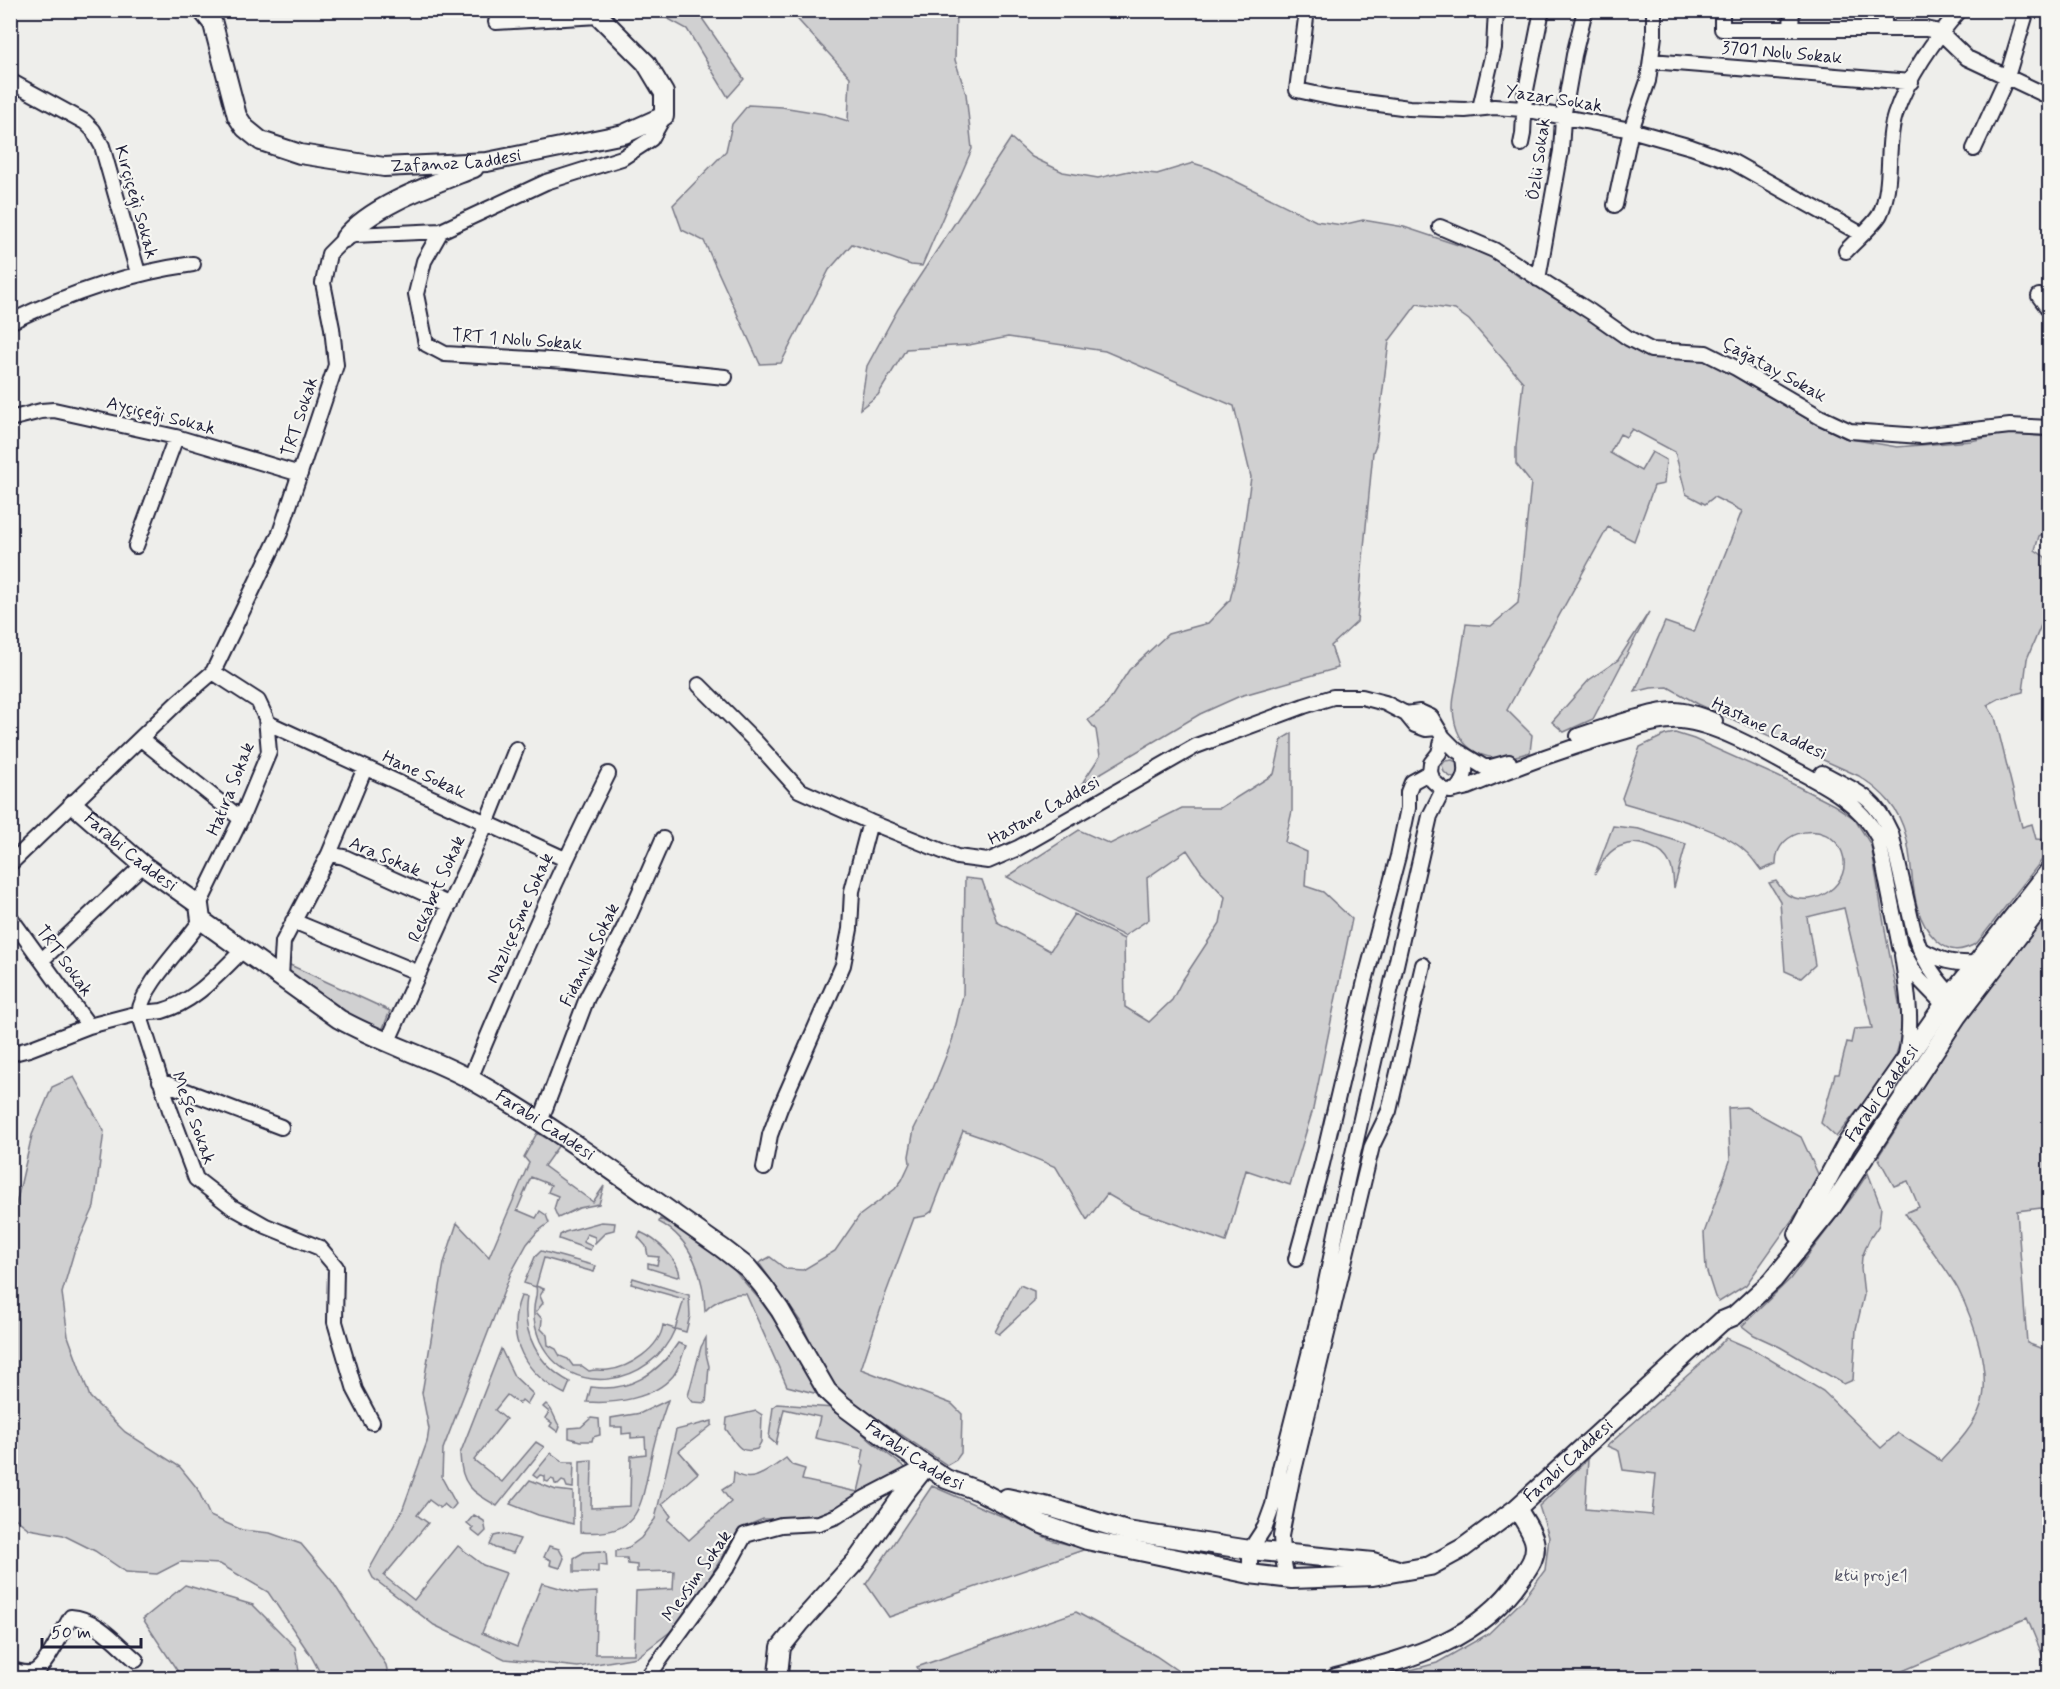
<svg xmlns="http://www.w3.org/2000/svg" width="2060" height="1689" font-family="Mynerve,sans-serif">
<rect width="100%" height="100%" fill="#eeeeeb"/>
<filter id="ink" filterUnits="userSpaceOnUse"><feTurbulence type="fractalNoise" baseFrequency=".0167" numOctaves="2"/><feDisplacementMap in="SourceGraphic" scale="12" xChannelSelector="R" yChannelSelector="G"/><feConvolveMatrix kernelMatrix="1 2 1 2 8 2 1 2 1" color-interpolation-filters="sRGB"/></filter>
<g filter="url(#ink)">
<path fill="#d0d0d1" stroke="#797986" stroke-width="1.5" d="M654,11H697L744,79L728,97L687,29Z
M790,11H956L955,60L966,94L972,149L922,266L911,265L852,244L829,270L781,363L760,364L704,241L682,230L673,205L726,151L732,124L748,105L782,107L825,114L848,121L850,77Z
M1011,138L1032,157L1063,172L1098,178L1129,171L1157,174L1193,163L1209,168L1316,221L1342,225L1363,220L1404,227L1491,256L1518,276L1533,283L1600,325L1622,343L1645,355L1704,358L1809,420L1845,438L1897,447L1971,441L2007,433L2049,437V530L2039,536L2035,550L2045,557L2049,564V606L2027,659L2023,692L2000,698L1987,705L1995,717L2022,827L2032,824L2036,839L2049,840V851L1977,943C1961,952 1950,953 1936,940C1908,913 1915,871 1906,836C1899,808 1883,792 1859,776L1698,704L1668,687L1651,688L1635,692L1665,622L1694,632L1742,511L1714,497L1705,504L1686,494L1675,452L1632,429L1626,437L1620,434L1610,453L1641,471L1652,452L1666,460L1664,484L1654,486L1634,541L1608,527L1507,710L1532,735L1530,752C1490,766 1455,755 1453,708C1453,699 1455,689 1457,680C1460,662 1463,643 1466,624L1491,626L1518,603L1531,483L1516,464V447L1523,382L1469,320L1455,310L1417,304L1389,341L1376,445L1373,452L1357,622L1331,646L1338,668L1240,696L1200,714L1081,785L1100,756L1096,730L1088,720L1105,707L1129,670L1168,634L1208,623L1230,600L1239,563L1251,477L1234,406L1105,351L1008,337L969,345L906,349L878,395L860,409L867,366L898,309Z
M1649,612L1593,719L1564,732L1552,722L1589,680L1618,660Z
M1292,733V811L1285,842L1307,852L1305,886L1323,892L1352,919L1313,1109L1290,1185L1246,1170L1226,1242L1133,1209L1107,1194L1087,1220L1056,1167L995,1142L963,1131L932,1211L925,1216L914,1218L886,1293L861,1369L952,1404L962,1414L961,1453L956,1460L947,1465L842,1395L825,1372L800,1321L759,1263L770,1257L786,1269L803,1270L835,1251L859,1216L895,1189L902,1180L910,1163L909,1156L914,1129L928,1101L952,1041L963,995L965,878L982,880L997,922L1050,951L1074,914L1124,939L1125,1007L1149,1022L1172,1000L1182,981L1220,923L1225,897L1201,871L1187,850L1147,878L1149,919L1124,936L1007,877L1079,830L1110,844L1182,808H1220L1274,774L1282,739Z
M1675,733L1694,739L1779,777L1834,805L1854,818L1871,845L1886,936L1902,1018L1899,1045L1895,1058L1878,1085L1836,1137L1821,1123L1835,1074H1839L1847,1042L1851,1043L1854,1029L1872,1028L1844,908L1807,917L1815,965L1801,978L1785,971L1780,901L1769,883L1776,881C1780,886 1783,892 1788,895C1815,910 1854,883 1842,852C1829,819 1775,828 1776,864L1761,870C1756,864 1752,857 1746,852C1721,827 1659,814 1624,803L1622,798L1640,747L1665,735Z
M1452,760L1482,773C1468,778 1456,784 1444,772L1442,765L1445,761Z
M1613,826L1639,829L1686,844L1674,888C1673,880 1674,872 1670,864C1662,847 1638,839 1621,846C1608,850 1601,864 1595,874Z
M2049,910V1207L2017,1211L2027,1343L2040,1348H2049L2050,1472L2047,1477L2050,1479L2049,1671L2027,1618L1886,1678H1381L1437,1663L1488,1634L1522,1601L1545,1570L1549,1537L1539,1506L1588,1459L1585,1509L1652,1515L1656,1474L1623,1470L1619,1451L1607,1446L1706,1359L1726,1338L1756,1351L1823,1391L1881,1448L1898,1433L1941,1461C1956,1445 1974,1427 1981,1405C1992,1372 1973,1319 1958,1289C1944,1264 1921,1237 1905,1213L1919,1207L1908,1181L1894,1186L1878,1157L1964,1022Z
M288,964L390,1011L383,1028L372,1030L286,974Z
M74,1077L104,1131L94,1207L74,1252L62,1293L68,1336L90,1397L125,1432L180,1467L197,1488L210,1516L242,1530L270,1533L301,1544L332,1581L386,1665L389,1678H323L311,1656L268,1592L220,1564L180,1562L157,1574L126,1572L95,1551L63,1535L29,1529L11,1515V1212L15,1209L32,1135L52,1087Z
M1746,1107L1801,1137L1819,1176L1807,1199L1746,1285L1719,1302L1715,1297L1706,1269L1704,1233L1730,1161L1728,1108Z
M537,1133L559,1145L544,1166L593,1202L604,1186L599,1204L579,1208L558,1218L554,1209L558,1196L548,1192L551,1185L531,1177L517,1210L536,1218L540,1211L546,1215L549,1223L537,1232L527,1244L511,1273L443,1449L442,1478L456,1504L451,1510L444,1504L440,1508L429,1500L417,1515L428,1523L384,1576L414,1600L458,1546L483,1565L506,1573L482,1633L517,1647L542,1583L577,1593L597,1592L595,1654H634L636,1591L673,1589L674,1571L637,1572V1565L628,1564L627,1558H616V1551L629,1547L641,1538L655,1519L676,1430L712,1421V1425L679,1451L698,1473L662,1504L671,1516L668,1520L689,1540L731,1502L722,1490L733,1483L734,1472C751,1487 771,1468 786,1458L792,1465L805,1469L802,1480L858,1492L864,1466L861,1464L864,1449L815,1438L820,1417L784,1409L776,1444L769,1438L773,1407L777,1404L834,1408L872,1442L907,1469L906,1472L837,1510L812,1519H763L739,1529L696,1600L670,1632L637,1657L578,1667L505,1659L434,1625L373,1578L369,1570L402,1511L427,1442L429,1429L422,1393L444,1263L457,1223L489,1257L529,1163L524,1157Z
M1868,1173L1881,1207L1879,1225L1869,1240L1862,1257L1861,1268L1864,1295L1856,1329L1853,1380L1844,1384L1780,1347L1754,1335L1742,1326L1790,1279L1852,1197Z
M660,1219L684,1231L729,1264L759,1299L787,1337L818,1394L787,1386L746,1294C733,1292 714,1301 705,1311C704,1277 692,1239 659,1222Z
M601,1222L615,1223L614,1230L606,1232L595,1243V1237L587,1234L583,1242L592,1246L590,1250L559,1239L560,1235L565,1232Z
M640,1232C656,1239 678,1258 680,1276L677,1277L648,1268V1263L657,1265L659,1257L648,1256L646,1246L638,1237Z
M541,1251L596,1266L594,1272L544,1258L536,1286L544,1289L540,1296L543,1303L536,1312L542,1319L541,1329L547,1335L548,1345L556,1349L560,1356L568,1359L573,1366H582L589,1371C597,1369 601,1371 608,1370C629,1368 660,1348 663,1325L675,1329L684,1299L631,1284L633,1278L689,1295L690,1316L686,1332L675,1329C652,1386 569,1401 540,1341C536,1331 533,1320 534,1309C534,1301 538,1294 536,1287L524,1283L535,1257Z
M1020,1285L1034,1291V1302L999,1334L995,1332Z
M521,1296L527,1297C521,1333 538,1365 570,1382L565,1394C526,1375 504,1339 521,1296Z
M706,1338V1354L709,1366L706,1403L693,1402L688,1396L701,1347Z
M678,1343L686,1346C682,1355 680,1367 673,1376C653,1399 615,1404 587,1402L591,1387C628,1393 658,1374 678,1343Z
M501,1349L514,1376L533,1394L527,1404L522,1400L519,1404L507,1395L495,1410L506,1419L474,1460L502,1482L536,1442L544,1447L497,1506C471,1491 461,1485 460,1454Z
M668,1400C662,1417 656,1435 652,1453C641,1503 643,1538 580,1532V1461L592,1460L591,1508L630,1506L631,1456L646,1454L645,1437L631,1438V1433L622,1434V1427H611V1418L641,1413Z
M546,1404C554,1410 554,1419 560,1427L558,1432L550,1426L552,1423L545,1418L549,1412L543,1407Z
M756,1411L762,1415L761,1442L757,1449C738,1455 736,1442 726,1429L727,1418Z
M591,1418L599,1419L600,1435L593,1437L592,1441H580L569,1438V1428L581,1427Z
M551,1453L563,1462H574L573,1488L567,1487L565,1482L562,1481L558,1485L555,1484L554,1480L551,1479L548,1482L545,1481V1476L540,1475L537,1478L533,1475Z
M530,1480L556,1490L573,1492V1524L538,1515L510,1504Z
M932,1486L1020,1524L1051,1540L1086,1549L889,1617L866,1584Z
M474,1515L484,1521L486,1531L480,1537L471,1530L473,1528L467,1523Z
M503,1534L520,1539L513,1553L495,1548L490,1545L494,1536Z
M549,1546L559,1549L564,1558L560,1568L550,1565L551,1560L544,1557Z
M601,1551L606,1552L607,1566L598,1565V1572H574V1558L584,1552Z
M185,1585L253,1605L295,1647L300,1678H182L143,1619Z
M1076,1612L1156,1656L1184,1675L1193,1678H923L917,1667Z"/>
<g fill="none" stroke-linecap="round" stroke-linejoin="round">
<defs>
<path id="street" d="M1307,10L1297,90L1334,98L1409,108L1465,110L1494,107L1523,109L1631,130L1691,147L1733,162L1861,234
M1722,10V29H1926L1940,32L1967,58L2050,97
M496,22L599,16
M1791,29L1792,10
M1884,29V10
M1651,61L1911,82
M10,81L85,122L93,130L102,146L138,273
M1480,108L1494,48L1496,10
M1521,144L1523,134L1525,95L1542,10
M1974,149L2007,77L2027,10
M1615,205L1631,130L1648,81L1654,36V10
M1440,227L1494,250L1591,312L1628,338L1651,350L1706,353L1736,368L1820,417L1850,431L1921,436L2010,426L2050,428
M441,231L424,261L416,294L426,344L445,354L567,361L725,377
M1846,251C1854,242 1876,223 1880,214C1894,184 1885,146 1895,115C1907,78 1935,38 1960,10
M1538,279L1561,151L1563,118L1574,55L1585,10
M2039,296L2050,311
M10,322C69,293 129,273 193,264
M10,419L41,411L54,410L176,437L300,474
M136,546L176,437
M699,685L755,741L799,790L870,822L957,857L988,861L1018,848L1196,746L1304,706L1333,697H1362L1385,703L1406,714L1415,725L1426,729L1437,728
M1406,714L1420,712L1431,717L1443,737L1456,750L1484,767H1491L1509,762
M268,723L565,859
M1578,736C1601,728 1652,710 1674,710C1688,710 1703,716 1715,721
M1443,737L1439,753L1431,763L1430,772L1433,781L1443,790L1451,791L1468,787C1518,766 1570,747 1623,732C1641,727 1662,719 1681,721C1716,724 1764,752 1794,769C1827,786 1860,803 1878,837L1900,947L1918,978L1950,1011
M141,739L241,819
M1822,773C1856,791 1874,795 1891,833L1914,932L1920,949C1942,961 1951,964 1976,963
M1456,790C1466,779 1467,769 1463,756
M329,854L365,768
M10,864L178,702L213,672L280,533L336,365L332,328L323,283L329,254L345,238L354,235L441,231L546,182L622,158L651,139L664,116
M199,905L241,819L269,752L266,718L258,701L213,672
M10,917L89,1026
M293,921L419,973
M1920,949C1929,969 1940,986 1958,1000
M243,950C220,972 195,1002 162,1011C155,1012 146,1012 139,1013L170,1110L196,1179L232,1207L266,1226L320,1248L336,1267L335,1322L355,1390L372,1422
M1902,955C1907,989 1913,1021 1906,1055
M42,960L143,865
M281,977L283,942L329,854L344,857L450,905
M387,1043L486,824L516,749
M10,1054L29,1049L89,1026L139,1013C143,984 184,946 201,920
M470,1079C513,975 557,875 608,774
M160,1081L281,1127
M540,1122L587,998L623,930L663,839
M764,1168L770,1135L780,1108L843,965L850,929L852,891L870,822
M1296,1259L1322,1164L1365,981L1398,856L1408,808V792L1412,782L1430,772
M1250,1574V1550L1265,1527L1273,1505L1280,1468L1320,1311L1347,1180L1430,816L1443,790
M1287,1579L1282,1553L1281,1536L1292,1479L1372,1146L1389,1111L1423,965
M10,1669C18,1672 26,1675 34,1672C47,1666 63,1630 71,1617C96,1618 118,1645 136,1660
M647,1678L728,1566L745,1535L781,1525L819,1523L837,1516L865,1498L921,1469"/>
<g id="secondary">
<path id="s1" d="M202,10L213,24L237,116L245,128L261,141L300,154L384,167L487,162L624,134L664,116V93L646,63L593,10"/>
<path d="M345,238C372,205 434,184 474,168"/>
<path id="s2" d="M73,804L143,865L199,905L201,920L339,1019C382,1043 430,1057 472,1080C559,1129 640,1191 722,1248L748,1268L763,1286L780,1310L827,1391L842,1405L897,1446L946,1479L979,1491L1042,1524L1087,1540L1250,1574L1292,1579L1373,1576L1430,1566L1463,1548L1517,1508L1722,1321L1734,1316L1773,1280L1831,1208L1957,1016L2050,894"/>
<path id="s3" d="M1798,1234L1846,1145L1944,1005L2050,870"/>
<path d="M1007,1498L1049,1507L1127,1531L1250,1550L1373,1562L1398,1570"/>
<path d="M779,1678L778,1674L781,1647L801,1622L857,1560L903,1495L926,1466"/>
<path d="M1336,1678C1407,1659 1477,1643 1521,1578C1529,1567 1538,1555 1534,1540C1531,1529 1522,1518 1517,1508"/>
</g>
</defs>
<use href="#street" stroke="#22223b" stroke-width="18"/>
<use href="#secondary" stroke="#22223b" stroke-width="22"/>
<use href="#street" stroke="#f6f6f2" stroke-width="14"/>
<use href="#secondary" stroke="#f6f6f2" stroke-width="18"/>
</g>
</g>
<g text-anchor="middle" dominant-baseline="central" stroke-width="4.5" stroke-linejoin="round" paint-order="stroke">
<g font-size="18" fill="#22223b" stroke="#f6f6f2">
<text transform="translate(1782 53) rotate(5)">3701 Nolu Sokak</text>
<text transform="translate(1554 99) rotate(9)">Yazar Sokak</text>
<text transform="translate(1539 159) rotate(-82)">Özlü Sokak</text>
<text stroke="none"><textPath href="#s1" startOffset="346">Zafanoz Caddesi</textPath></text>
<text transform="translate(136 202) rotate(74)">Kırçiçeği Sokak</text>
<text transform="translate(517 340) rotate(4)">TRT 1 Nolu Sokak</text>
<text transform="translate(1774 370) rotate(29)">Çağatay Sokak</text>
<text transform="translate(161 416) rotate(14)">Ayçiçeği Sokak</text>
<text transform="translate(300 417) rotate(-72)">TRT Sokak</text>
<text transform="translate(1769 729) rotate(25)">Hastane Caddesi</text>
<text transform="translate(424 775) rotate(25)">Hane Sokak</text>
<text transform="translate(231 789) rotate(-68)">Hatıra Sokak</text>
<text transform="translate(1044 811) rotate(-29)">Hastane Caddesi</text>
<text stroke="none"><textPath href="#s2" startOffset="75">Farabi Caddesi</textPath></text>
<text transform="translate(385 857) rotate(23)">Ara Sokak</text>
<text transform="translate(437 889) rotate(-66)">Rekabet Sokak</text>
<text transform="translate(520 918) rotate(-66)">Nazlıçeşme Sokak</text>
<text transform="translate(590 955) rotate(-64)">Fidanlık Sokak</text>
<text transform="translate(64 961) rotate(54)">TRT Sokak</text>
<text stroke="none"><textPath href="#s3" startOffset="164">Farabi Caddesi</textPath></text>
<text transform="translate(193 1118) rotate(70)">Meşe Sokak</text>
<text stroke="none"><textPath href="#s2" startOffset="579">Farabi Caddesi</textPath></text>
<text stroke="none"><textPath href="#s2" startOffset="1083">Farabi Caddesi</textPath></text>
<text stroke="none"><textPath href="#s2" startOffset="1798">Farabi Caddesi</textPath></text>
<text transform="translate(697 1576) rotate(-55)">Mevsim Sokak</text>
</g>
<g font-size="18" fill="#565668" stroke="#f6f6f2">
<text x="1871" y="1576">ktü proje1</text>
</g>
</g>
<rect width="2060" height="1689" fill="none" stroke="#f6f6f2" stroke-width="36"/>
<rect x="18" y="18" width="2024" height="1653" fill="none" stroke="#22223b" stroke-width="2" filter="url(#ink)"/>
<path d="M42 1638v9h99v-9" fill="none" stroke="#22223b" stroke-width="3"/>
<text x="51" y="1638" font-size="18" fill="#22223b" stroke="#f6f6f2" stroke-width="4.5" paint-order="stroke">50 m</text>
</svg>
